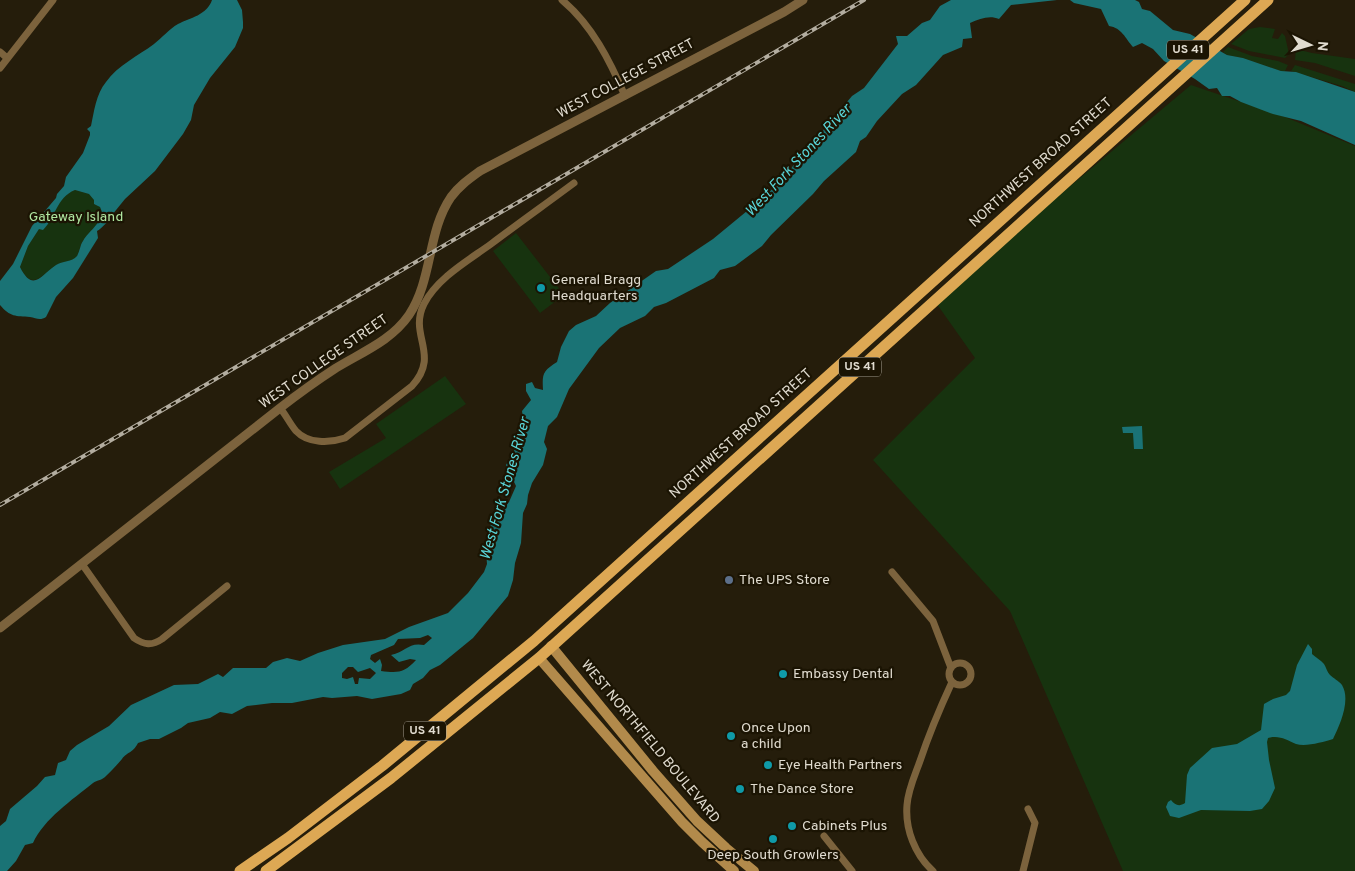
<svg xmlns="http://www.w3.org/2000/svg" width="1355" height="871" font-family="Overpass,sans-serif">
<rect width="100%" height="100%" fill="#251d0b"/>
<path fill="#17330f" d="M1260,27L1275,29L1272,38L1278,39L1282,33L1285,36L1289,54L1285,58L1249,51L1231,44L1249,29Z
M1228,47L1252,56L1278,61L1288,65L1285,71H1281L1243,58L1227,55L1223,52Z
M1296,49L1312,53L1355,59V76L1315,63L1295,60Z
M1295,65L1355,84V92L1342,86L1291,71Z
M1191,85L1285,117L1355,146V871H1123L1010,611L873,460L975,358L934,300Z
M75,190L89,194L94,200V204L100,207L102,212C98,228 90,229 83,241C79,246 80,255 74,259C69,262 61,262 56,265C41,275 33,292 20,267L28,246L39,229H43C56,217 55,198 75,190Z
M516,233L564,295L540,313L493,251Z
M445,376L466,404L340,489L329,472L386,438L376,424Z"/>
<path fill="#1a7375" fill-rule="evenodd" d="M212,0H237L242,10L243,22V28L235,47L210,78L194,105L191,120L183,134L155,171L125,199L112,215L111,221C105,222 103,228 97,231L98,238L73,278L56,297L46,317C40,321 36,318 30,317C16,316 10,317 0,305V281L13,264L32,226L56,198L57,194L64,186L66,177L83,153L90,135V132L87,129L91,126C94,112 96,94 106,82C118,65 138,56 154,44C162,38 169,29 178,24C190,18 207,15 212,0ZM75,190L89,194L94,200V204L100,207L102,212C98,228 90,229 83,241C80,245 80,251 77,256C72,262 62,261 56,265C41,275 33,293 20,267L28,246L39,229L43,230C56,217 56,198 75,190Z
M951,0H1057L1011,5L999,19C989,15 980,19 970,23L972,38L963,39L962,47L943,55L916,85L902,94L877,121L866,137L860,141L856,152L824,181L813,194L771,235L762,246L735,266L720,270L714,278L666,303L654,307L645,316L620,328L599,348L569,389L557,417L548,426L544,442L547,449L543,465L532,483L528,495L527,504L523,513L521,543L515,563L513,580L508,596L473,638L440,665L430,670L423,678L413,684L410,690L401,694L372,699L357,696L332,698L323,697L292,703H272L247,706L232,714L220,712L210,718L188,723L181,728L159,739H150L138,743C132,754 128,751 122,759C117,765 112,770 106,776C103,780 97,780 93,783C72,800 44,819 33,843L25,845L16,861L7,871H0V826L6,821L10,809L37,786L45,777L55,775L58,763L66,760L70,751L77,745L109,726L131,705L174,685L198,684L218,674L223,677L233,668H266L273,662L287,658L300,661L318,653L343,645L385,639L409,627L448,613L468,593L484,572L487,564L486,551L489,542L491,521L509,502L516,486L506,465L515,449L514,444L521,441V431L524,429L522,411L531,400L526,391V384L532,382L535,388L543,390C542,373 543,371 557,362L561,347L569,331L576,325L596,316L610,303L656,271L668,269L713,239L764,197L786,176L802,153L809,147L852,96L864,88L898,44L896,36H907L922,23L930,20L940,6ZM428,635L432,638L424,645C408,642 406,652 391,655L399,662L410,659L416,660C404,673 398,673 381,671L382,665L380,659L375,663L370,659L371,655L394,645L398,639L420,638ZM348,667H353L358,672L370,668L376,673L370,679L359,678L358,684H355L353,677L347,679L342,678V673Z
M1070,0H1135L1139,2L1142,9L1150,11L1173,30L1190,34L1227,55L1243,58L1281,71L1296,72L1355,92V145L1301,121L1273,114L1241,102L1230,96H1222L1217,88L1209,89L1195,79L1164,61L1153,49L1142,43L1133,47C1125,38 1122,28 1109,26L1101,9L1074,3Z
M1142,426L1143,449H1134L1133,433H1123L1122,427Z
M1308,644L1312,649V654C1315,657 1321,660 1324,664C1326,667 1327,672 1330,675C1334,679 1338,680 1342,685C1351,700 1340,725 1333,739C1323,742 1306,747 1296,744C1286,740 1280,735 1268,738L1267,742L1269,760L1275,788L1269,801L1262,809L1250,811L1201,810L1179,818L1170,816L1166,807L1168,802L1171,800C1175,805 1179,807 1185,803L1187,775L1190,768L1212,748L1237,744L1261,730L1264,704L1273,699L1286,695L1290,691L1297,665Z"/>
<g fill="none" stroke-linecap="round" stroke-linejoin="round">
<path stroke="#7c633d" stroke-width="7" d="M562,0C592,25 610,61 625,96
M0,52L7,58
M0,68L53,0
M280,408C286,415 290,424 296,431C308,444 330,443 345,438L412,386C441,354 408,336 424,304C437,278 469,260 491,244C519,223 547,203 574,183
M82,564L134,638C144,645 152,646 162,639L227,586
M892,572L933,621L951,668
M949 674a11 11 0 1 1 22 0a11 11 0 1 1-22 0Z
M824,836L852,871
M933,871C915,855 905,829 907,805C908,790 915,775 920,761C929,734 940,708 952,682
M1023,871L1035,823L1028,809"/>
<path stroke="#7c633d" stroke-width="9" d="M0,628L280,408C298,394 316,381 336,368C362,352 391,341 409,315C433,279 427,232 451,197C459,186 469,179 480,171L784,12L803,0"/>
<path stroke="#b28a4b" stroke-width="10" d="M551,646L653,771L697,821L726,848L754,871
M539,658L682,822L702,842L734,871"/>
<path stroke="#dda854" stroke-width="11" d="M240,871L288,838L382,766L534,641L1245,0
M266,871L391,778L539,658L1268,0"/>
<defs>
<path id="rail" d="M0,505L864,0"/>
</defs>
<use href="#rail" stroke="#b3ada0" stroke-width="4"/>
<use href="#rail" stroke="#1b1403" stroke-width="2" stroke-dasharray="5.5" stroke-linecap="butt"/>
</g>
<g fill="#0f9aa8" stroke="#1b1403" stroke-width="2">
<circle cx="541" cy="288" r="5"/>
<circle cx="783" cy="674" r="5"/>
<circle cx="731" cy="736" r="5"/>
<circle cx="768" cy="765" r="5"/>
<circle cx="740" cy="789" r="5"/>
<circle cx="792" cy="826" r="5"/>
<circle cx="773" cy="839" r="5"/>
</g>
<circle fill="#5c6f8a" stroke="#1b1403" stroke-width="2" cx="729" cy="580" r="5"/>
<g text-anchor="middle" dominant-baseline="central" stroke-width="4.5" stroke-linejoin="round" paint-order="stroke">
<g fill="#1b1403" stroke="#a59f92" stroke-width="1">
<rect x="1167" y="40.5" width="42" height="19" rx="4"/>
<rect x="839" y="357.5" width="42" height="19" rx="4"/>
<rect x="404" y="721.5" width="42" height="19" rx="4"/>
</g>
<g font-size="12" font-weight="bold" fill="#e0dbcf">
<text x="1188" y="50">US 41</text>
<text x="860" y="367">US 41</text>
<text x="425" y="731">US 41</text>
</g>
<g font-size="14" fill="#e0dbcf" stroke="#1b1403">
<text transform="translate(626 79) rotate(-28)">WEST COLLEGE STREET</text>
<text transform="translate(1041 163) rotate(-42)">NORTHWEST BROAD STREET</text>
<text transform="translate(324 362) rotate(-35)">WEST COLLEGE STREET</text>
<text transform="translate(741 434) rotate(-42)">NORTHWEST BROAD STREET</text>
<text transform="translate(650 742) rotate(50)">WEST NORTHFIELD BOULEVARD</text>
</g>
<g font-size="14" fill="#b0e7a1" stroke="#1b1403">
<text x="76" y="217">Gateway Island</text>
</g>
<g font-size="14" fill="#e0dbcf" stroke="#1b1403" text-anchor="start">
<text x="551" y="280">General Bragg<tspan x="551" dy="16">Headquarters</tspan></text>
<text x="739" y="580">The UPS Store</text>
<text x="793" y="674">Embassy Dental</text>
<text x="741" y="728">Once Upon<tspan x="741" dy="16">a child</tspan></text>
<text x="778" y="765">Eye Health Partners</text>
<text x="750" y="789">The Dance Store</text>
<text x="802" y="826">Cabinets Plus</text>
<text x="773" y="855" text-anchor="middle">Deep South Growlers</text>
</g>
<g font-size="15" font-style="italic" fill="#59d4d7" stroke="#1b1403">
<text transform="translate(799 161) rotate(-47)">West Fork Stones River</text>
<text transform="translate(506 489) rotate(-74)">West Fork Stones River</text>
</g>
</g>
<g transform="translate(1310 45) rotate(95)" stroke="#1b1403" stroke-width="4" paint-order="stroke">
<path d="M0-4L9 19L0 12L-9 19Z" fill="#e0dbcf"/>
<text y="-8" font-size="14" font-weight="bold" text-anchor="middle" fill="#e0dbcf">N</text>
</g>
</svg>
